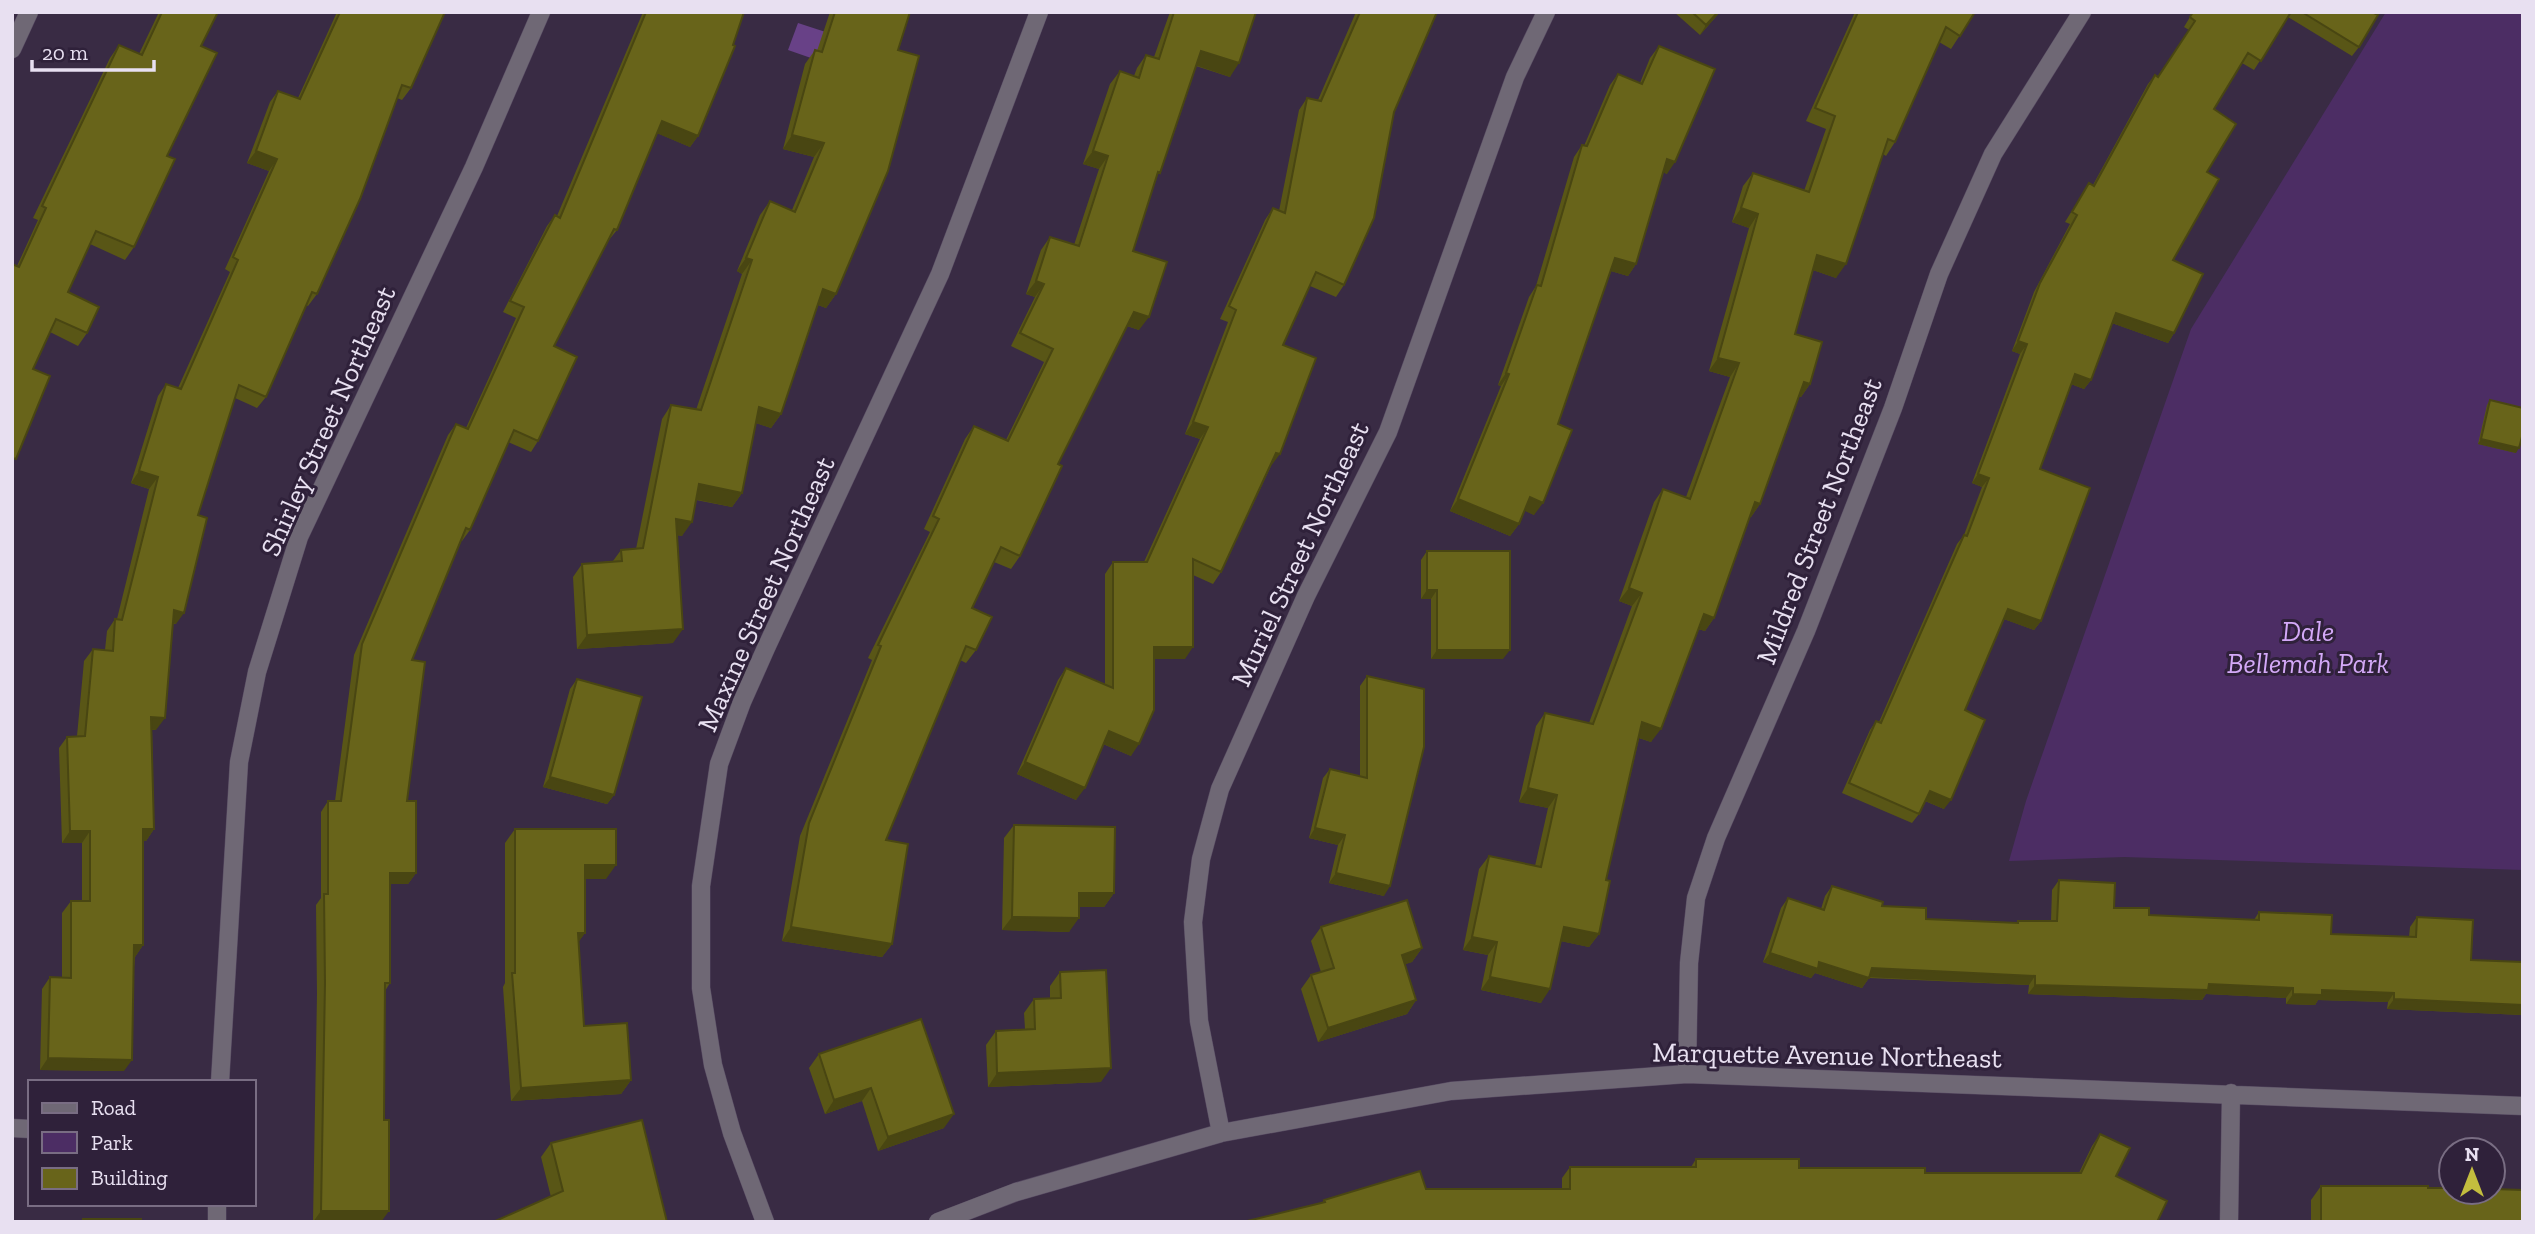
<svg xmlns="http://www.w3.org/2000/svg" width="2535" height="1234" font-family="'Zilla Slab',serif">
<rect width="100%" height="100%" fill="#392b44"/>
<path fill="#4c2d64" d="M2386,12H2523V870L2124,857L2009,861L2026,801L2191,329Z"/>
<path fill="#684187" d="M798,23L844,38L834,66L788,50Z"/>
<g fill="none" stroke-linecap="round" stroke-linejoin="round">
<defs>
<path id="street" d="M12,49L29,12
M1687,1074L1689,963L1696,898L1716,838L1806,631L1893,408L1939,274L1993,154L2082,12
M220,1082L239,762L257,672L299,537L474,167L541,12
M12,1128L30,1129
M1221,1133L1199,1021L1193,922L1201,859L1220,789L1306,596L1388,432L1515,77L1546,12
M217,1204V1222
M765,1222L732,1133L713,1065L701,988V886L719,764L742,702L766,648L940,274L1039,12
M938,1222L1016,1192L1221,1133L1451,1091L1687,1074L2523,1106
M2229,1222L2231,1093"/>
</defs>
<use href="#street" stroke="#554860" stroke-width="19"/>
<use href="#street" stroke="#6f6875" stroke-width="18"/>
</g>
<path fill="#595616" d="M159,12H218L201,46L167,156L134,247L125,260L90,244L68,292L87,333L78,346L50,332L33,369L16,459L17,266L38,220L33,218L110,58L119,45L139,54Z
M337,12H445L411,88L402,100L397,98L317,294L308,306L306,305L266,397L257,408L235,398L198,515L176,624H173L156,730H152L154,829L146,841H143V945L135,957L124,1071L40,1070L42,989L50,977H62V913L71,901H82V843H62L59,748L67,737L77,736L84,661L93,649L105,650L107,631L115,619H117L149,489L131,483L158,396L166,384L178,388L230,272L225,269L269,171L247,163L270,102L278,91L298,98Z
M643,12H744L698,136L690,147L657,133L617,230L608,241L554,346L538,441L531,452L508,442L470,530L462,541L461,540L412,660L407,801L416,873L408,884H390V983L385,991L381,1222H313L317,994L316,905L321,898V812L328,801H335L354,655L448,435L456,424L466,428L516,318L503,312L547,226L555,215L557,216Z
M830,12H910L898,50L836,294L826,308L818,305L781,414L771,428L756,423L742,493L732,507L696,500L682,536L677,535L673,643L577,649L573,577L582,564L613,561L621,550L636,549L662,419L671,405L696,410L742,274L737,271L760,215L770,201L792,210L814,157L783,149L805,64L815,50L817,51Z
M1170,12H1256L1230,77L1196,66L1155,181L1133,251L1139,330L1127,326L1058,464L1020,556L1011,569L994,562L972,608L976,650L966,663L960,660L886,840L892,944L882,957L782,941L800,836L872,660L868,658L930,532L924,529L965,439L974,426L1006,440L1044,362L1011,346L1035,297L1026,294L1041,250L1050,237L1074,245L1099,169L1083,164L1110,84L1120,71L1134,76L1137,68L1146,55L1154,57Z
M1356,12H1437L1394,112L1344,285L1336,297L1310,286L1283,345L1271,466L1221,572L1213,584L1193,575L1185,659H1154L1131,756L1103,744L1076,800L1017,774L1058,680L1066,668L1105,684V574L1113,562H1144L1200,439L1185,434L1228,322L1220,319L1265,220L1273,208L1279,211L1299,110L1307,98L1318,100Z
M1674,12H1720L1700,35Z
M1855,12H1975L1951,49L1939,42L1895,142L1886,156L1883,154L1836,278L1813,270L1795,334L1810,384L1801,397L1798,396L1760,504L1751,517H1749L1714,618L1705,631L1698,629L1651,742L1639,738L1606,880L1599,934L1589,947L1561,941L1541,1003L1481,990L1488,955L1463,950L1479,869L1489,856L1535,866L1548,808L1519,802L1536,726L1545,713L1589,723L1632,606L1619,601L1654,502L1663,489L1686,497L1730,377L1709,371L1749,228L1732,222L1743,186L1753,173L1804,191L1826,129L1806,121Z
M2193,12H2372L2359,47L2352,56L2288,17L2254,70L2242,63L2214,109L2207,172L2173,260L2174,333L2168,343L2112,323L2091,380L2084,389L2071,384L2040,469L2041,621L2034,630L2004,619L1965,710L1944,809L1925,801L1919,814L1912,823L1842,793L1870,730L1876,721L1879,722L1957,544L1964,535L1982,487L1972,483L2020,354L2012,351L2034,292L2070,224L2065,222L2089,183L2093,185L2148,84L2155,75L2158,76L2189,30L2184,27Z
M1659,46L1667,174L1663,172L1636,264L1628,276L1611,271L1558,424L1534,515L1524,510L1519,524L1510,536L1450,511L1501,386L1498,385L1529,297L1536,286L1574,157L1582,145L1584,146L1610,85L1618,74L1640,83L1650,58Z
M2490,400L2516,453L2478,444L2487,405Z
M1427,551L1503,659H1431V599H1421V560Z
M1367,676L1384,896L1329,883L1338,845L1309,838L1323,778L1330,769L1360,776V686Z
M577,679L614,795L607,804L543,787L570,689Z
M1014,825L1114,893L1104,907H1079L1069,932L1002,930L1004,838Z
M515,829L606,879H585V933L578,942L584,1026L631,1080L621,1094L511,1101L503,987L505,983V843Z
M2059,880L2114,908L2149,915L2254,920L2259,912L2331,934L2409,937L2410,927L2417,917L2471,960L2523,962V1015L2387,1009L2388,1002L2318,1000L2315,1005L2286,1004V998L2206,994L2202,1000L2028,994L2029,985L1869,978L1862,988L1815,973L1811,978L1763,962L1781,908L1788,898L1821,909L1825,896L1832,886L1882,906L1926,919L2017,923L2018,921H2051L2052,890Z
M1321,927L1422,948L1412,962L1405,964L1416,1000L1407,1014L1318,1042L1301,989L1311,975L1321,972L1311,941Z
M1060,972L1101,1082L988,1087L986,1045L996,1031L1025,1029L1024,1013L1034,999L1050,998V986Z
M819,1054L944,1128L878,1151L862,1101L825,1114L809,1068Z
M2100,1134L2116,1176L2157,1222H1243L1322,1203L1324,1200L1426,1189H1562V1178L1570,1167H1691L1696,1159L1799,1168L1925,1173H2079L2092,1146Z
M551,1143L667,1222L551,1197L541,1157Z
M2321,1186L2428,1188L2523,1222H2311V1200Z"/>
<path fill="#494612" d="M1718,12H1720L1700,35L1706,25Z
M1201,51L1239,63L1230,77L1192,64Z
M662,121L698,136L690,147L654,132Z
M792,135L824,143L814,157L783,149Z
M256,151L277,159L269,171L247,163Z
M1093,151L1108,156L1099,169L1083,164Z
M1667,159L1675,162L1667,174L1659,171Z
M1741,208L1758,214L1749,228L1732,222Z
M1817,255L1846,264L1836,278L1807,268Z
M746,258L752,260L742,274L737,271Z
M1615,258L1636,264L1628,276L1607,270Z
M1036,281L1044,284L1035,297L1026,294Z
M823,289L836,294L826,308L813,303Z
M1134,312L1149,317L1139,330L1124,325Z
M2116,313L2174,333L2168,343L2109,322Z
M2018,341L2027,344L2020,354L2012,351Z
M1718,358L1739,363L1730,377L1709,371Z
M1506,373L1509,374L1501,386L1498,385Z
M2075,374L2091,380L2084,389L2068,383Z
M1804,382L1810,384L1801,397L1794,395Z
M759,407L781,414L771,428L750,421Z
M1193,422L1208,427L1200,439L1185,434Z
M2481,439L2519,448L2516,453L2478,444Z
M1276,453L1280,454L1271,466L1268,465Z
M139,471L158,477L149,489L131,483Z
M1978,474L1989,478L1982,487L1972,483Z
M699,484L742,493L732,507L689,498Z
M1530,497L1543,503L1534,515L1521,509Z
M1458,499L1519,524L1510,536L1450,511Z
M1755,502L1760,504L1751,517L1745,515Z
M676,519L692,522L682,536L666,533Z
M1629,588L1642,593L1632,606L1619,601Z
M1427,590H1437L1431,599H1421Z
M2008,609L2041,621L2034,630L2001,618Z
M174,610L184,613L176,624L165,622Z
M1704,614L1714,618L1705,631L1694,628Z
M683,629L673,643L577,649L587,635Z
M1154,647H1193L1185,659H1146Z
M1437,650H1510L1503,659H1431Z
M151,717L165,718L156,730L143,729Z
M1642,722L1661,729L1651,742L1633,736Z
M1109,731L1139,744L1131,756L1101,743Z
M1025,762L1085,788L1076,800L1017,774Z
M550,777L614,795L607,804L543,787Z
M1528,788L1557,795L1548,808L1519,802Z
M1930,791L1951,800L1944,809L1923,800Z
M1315,828L1345,835L1338,845L1309,838Z
M143,829H154L146,841H135Z
M70,831H90L82,843H62Z
M585,865H616L606,879H575Z
M390,873H416L408,884H382Z
M1336,873L1390,886L1384,896L1329,883Z
M1079,893H1114L1104,907H1069Z
M1012,917L1079,918L1069,932L1002,930Z
M791,927L892,944L882,957L782,941Z
M1564,927L1599,934L1589,947L1555,940Z
M578,933H585L575,947Z
M1472,937L1497,942L1488,955L1463,950Z
M134,945H143L135,957Z
M1422,948L1412,962L1392,969L1402,955Z
M1770,953L1819,962L1872,968L2035,976L2029,985L1867,977L1869,978L1862,988L1815,973L1811,978L1763,962Z
M1490,977L1550,989L1541,1003L1481,990Z
M2209,984L2293,988L2286,998L2206,994L2202,1000L2028,994L2035,985Z
M2322,990L2394,993L2388,1002L2318,1000L2315,1005L2286,1004L2293,994Z
M2394,999L2523,1005V1015L2387,1009Z
M1416,1000L1407,1014L1318,1042L1328,1028Z
M48,1058L132,1060L124,1071L40,1070Z
M1111,1068L1101,1082L988,1087L997,1073Z
M631,1080L621,1094L511,1101L521,1088Z
M871,1088L862,1101L825,1114L834,1100Z
M954,1114L944,1128L878,1151L888,1137Z
M321,1211H389L381,1222H313Z
M1553,1221H1724L1723,1222H1552Z"/>
<path fill="#68641a" stroke="#494612" stroke-width="2" d="M162,12H218L201,46L217,53L167,156L175,159L134,247L96,231L68,292L99,307L87,333L56,319L33,369L50,376L16,459L12,458V264L19,267L46,208L42,206L119,45L142,55Z
M340,12H445L411,88L402,85L360,199L317,294L312,292L266,397L239,385L198,515L207,518L184,613L174,610L165,718L151,717L154,829H143V945H134L132,1060L48,1058L50,977L71,978V901H90V831H70L67,737L85,736L93,649L113,651L115,619L122,620L158,477L139,471L166,384L181,389L238,260L233,257L277,159L256,151L278,91L300,99Z
M646,12H744L733,45L735,46L698,136L662,121L617,230L614,229L554,346L577,357L538,441L514,430L470,530L466,528L412,660L425,662L407,801H416V873H390V983H385L384,1120H389V1211H321L325,983L324,894H328V801H341L362,644L456,424L468,429L524,307L510,301L555,215L560,218Z
M835,12H910L898,50L919,56L888,171L836,294L823,289L781,414L759,407L742,493L699,484L692,522L676,519L683,629L587,635L582,564L622,561L621,550L643,548L671,405L701,410L752,260L746,258L770,201L795,212L824,143L792,135L815,50L822,52Z
M1174,12H1256L1239,63L1201,51L1160,173L1158,172L1133,251L1167,262L1149,317L1134,312L1058,464L1062,466L1020,556L1001,547L972,608L992,617L976,650L966,646L886,840L908,844L892,944L791,927L809,823L881,646L878,645L939,519L933,516L974,426L1008,441L1053,349L1020,333L1044,284L1036,281L1050,237L1079,246L1108,156L1093,151L1120,71L1139,78L1146,55L1159,59Z
M1360,12H1437L1394,112L1374,218L1344,285L1316,272L1283,345L1316,358L1280,454L1276,453L1221,572L1193,559V647H1154V710L1139,744L1109,731L1085,788L1025,762L1066,668L1113,688V562H1147L1208,427L1193,422L1236,310L1229,306L1273,208L1285,213L1307,98L1321,101Z
M1692,12H1718L1706,25Z
M1858,12H1975L1960,36L1946,27L1895,142L1888,139L1846,264L1817,255L1795,334L1822,342L1810,384L1804,382L1760,504L1755,502L1714,618L1704,614L1661,729L1642,722L1606,880L1610,881L1599,934L1564,927L1550,989L1490,977L1497,942L1472,937L1489,856L1541,867L1557,795L1528,788L1545,713L1593,724L1642,593L1629,588L1663,489L1690,499L1739,363L1718,358L1758,214L1741,208L1753,173L1809,192L1835,116L1815,108Z
M2193,12H2291L2261,61L2248,53L2214,109L2236,124L2207,172L2219,179L2173,260L2203,274L2174,333L2116,313L2091,380L2075,374L2040,469L2090,488L2041,621L2008,609L1965,710L1985,720L1951,800L1930,791L1919,814L1849,783L1876,721L1881,723L1964,535L1967,536L1989,478L1978,474L2027,344L2018,341L2040,283L2077,215L2072,212L2089,183L2094,186L2155,75L2158,77L2195,21L2190,17Z
M2302,12H2372L2378,15L2359,47Z
M1659,46L1715,69L1675,162L1667,159L1636,264L1615,258L1558,424L1572,430L1543,503L1530,497L1519,524L1458,499L1509,374L1506,373L1537,285L1541,286L1582,145L1587,146L1618,74L1642,84Z
M2490,400L2523,408V433L2519,448L2481,439Z
M1427,551H1510V650H1437V590H1427Z
M1367,676L1424,689V747L1390,886L1336,873L1345,835L1315,828L1330,769L1367,778Z
M577,679L642,697L614,795L550,777Z
M1014,825L1115,827L1114,893H1079V918L1012,917Z
M515,829H616V865H585V933H578L584,1026L627,1023L631,1080L521,1088L512,973H515Z
M2059,880L2115,883L2114,908H2149V915L2259,920V912L2332,915L2331,934L2416,937L2417,917L2473,920L2471,960L2523,962V1005L2394,999V993L2322,990V995L2293,994V988L2209,984L2208,990L2035,985V976L1872,968L1869,978L1819,962L1818,969L1770,953L1788,898L1824,910L1832,886L1883,902L1882,906L1926,908V919L2018,923V921H2057Z
M1407,900L1422,948L1402,955L1416,1000L1328,1028L1311,975L1334,968L1321,927Z
M1106,970L1111,1068L997,1073L996,1031L1035,1029L1034,999L1061,998L1060,972Z
M921,1019L954,1114L888,1137L871,1088L834,1100L819,1054Z
M642,1120L667,1222H493L563,1191L551,1143Z
M2100,1134L2130,1148L2116,1176L2167,1201L2157,1222H1724V1221L1243,1222L1325,1202L1324,1200L1420,1171L1426,1189H1570V1167H1696V1159H1799V1168H1925V1173H2081Z
M2321,1186H2428V1188H2451V1192H2493V1189L2523,1190V1222H2321Z
M83,1219H141V1222H83Z"/>
<g text-anchor="middle" dominant-baseline="central" stroke-width="6" stroke-linejoin="round" paint-order="stroke">
<g font-size="28" fill="#e8e0f1" stroke="#2f213a">
<text transform="translate(328 421) rotate(-66)">Shirley Street Northeast</text>
<text transform="translate(1819 521) rotate(-69)">Mildred Street Northeast</text>
<text transform="translate(1300 554) rotate(-65)">Muriel Street Northeast</text>
<text transform="translate(766 594) rotate(-66)">Maxine Street Northeast</text>
<text transform="translate(1827 1055) rotate(1)">Marquette Avenue Northeast</text>
</g>
<g font-size="28" font-style="italic" fill="#d4a9f8" stroke="#2f213a">
<text x="2308" y="631">Dale<tspan x="2308" dy="32">Bellemah Park</tspan></text>
</g>
</g>
<rect width="2535" height="1234" fill="none" stroke="#e8e0f1" stroke-width="28"/>
<rect x="28" y="1080" width="228" height="126" fill="#2f213a" stroke="#796d83" stroke-width="2"/>
<rect x="42" y="1103" width="35" height="10" fill="#6f6875" stroke="#796d83" stroke-width="2"/>
<text x="91" y="1115" font-size="21" fill="#e8e0f1">Road</text>
<rect x="42" y="1132" width="35" height="21" fill="#4c2d64" stroke="#796d83" stroke-width="2"/>
<text x="91" y="1150" font-size="21" fill="#e8e0f1">Park</text>
<rect x="42" y="1168" width="35" height="21" fill="#68641a" stroke="#796d83" stroke-width="2"/>
<text x="91" y="1185" font-size="21" fill="#e8e0f1">Building</text>
<g transform="translate(2472 1171)"><circle r="33" fill="#2f213a" stroke="#796d83" stroke-width="2"/>
<path d="M0-5L12 26L0 18L-12 26Z" fill="#c3bd3e"/>
<text y="-10" font-size="19" font-weight="bold" text-anchor="middle" fill="#e8e0f1">N</text>
</g>
<path d="M32 60v10h122v-10" fill="none" stroke="#e8e0f1" stroke-width="3.5"/>
<text x="42" y="60" font-size="21" fill="#e8e0f1" stroke="#2f213a" stroke-width="5" paint-order="stroke">20 m</text>
</svg>
